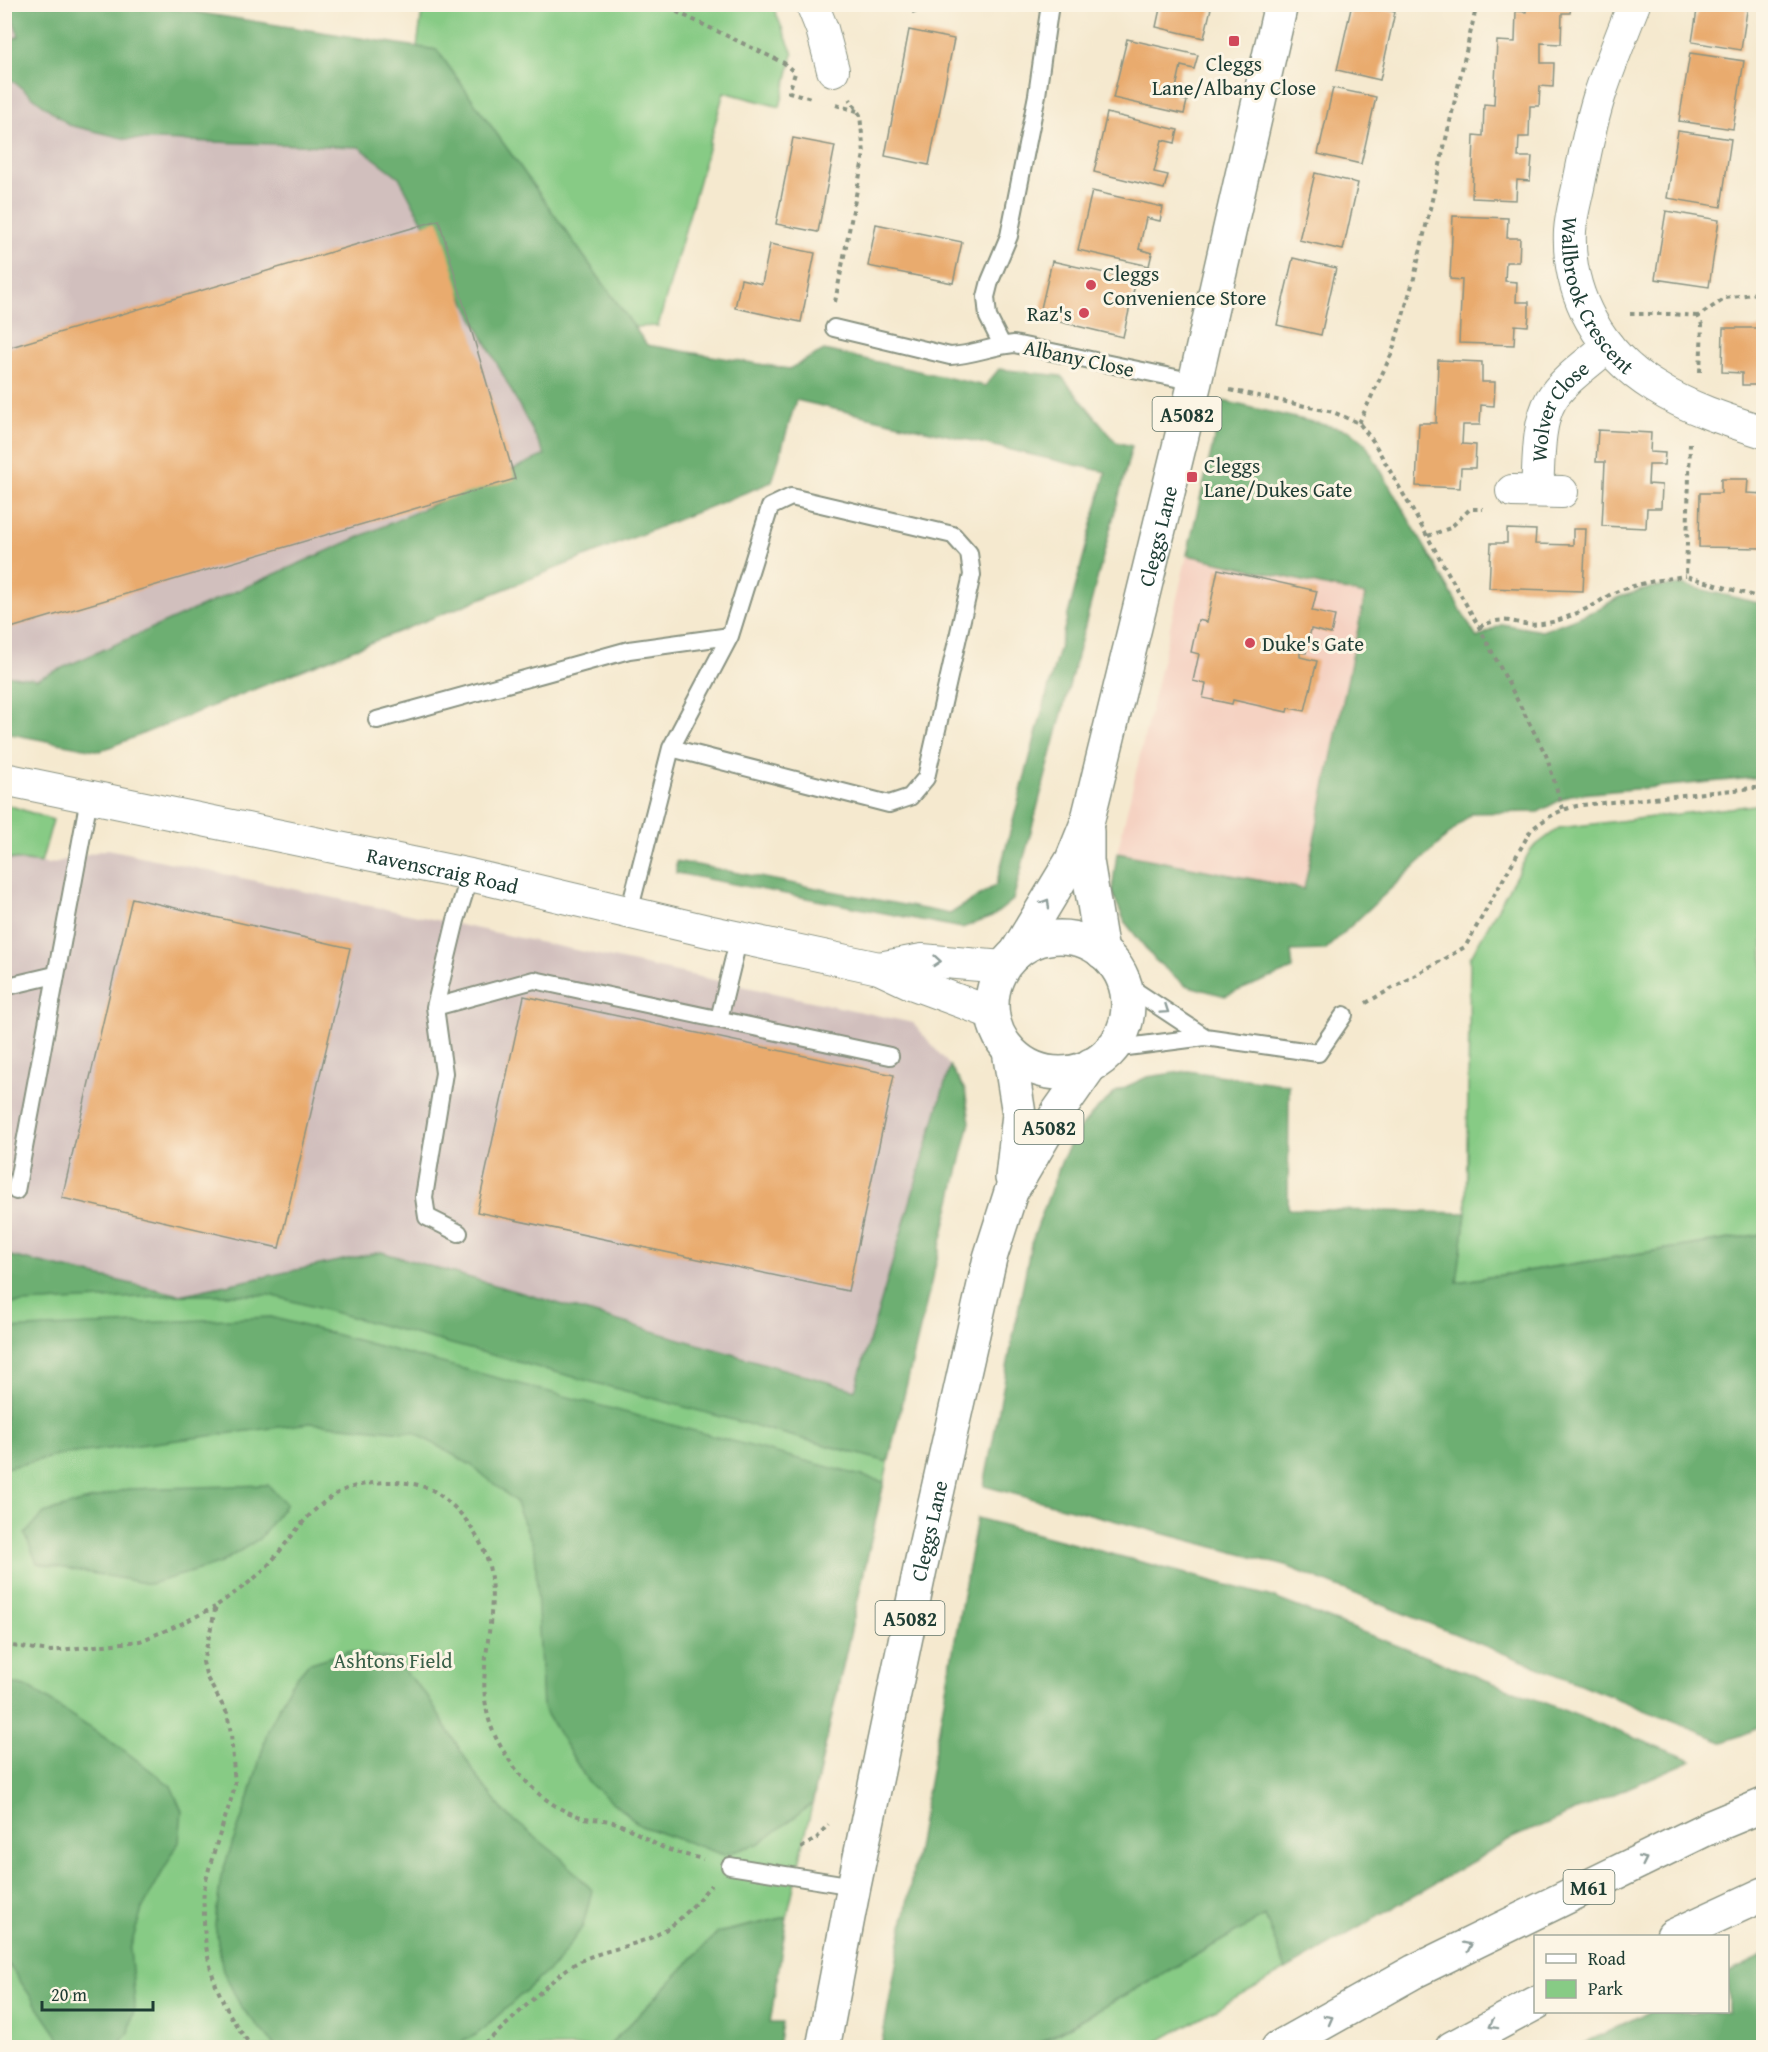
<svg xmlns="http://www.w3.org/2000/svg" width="1768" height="2052" font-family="'Gentium Book Plus',serif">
<rect width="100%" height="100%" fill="#fcf5e5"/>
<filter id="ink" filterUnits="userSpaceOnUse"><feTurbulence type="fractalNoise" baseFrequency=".0167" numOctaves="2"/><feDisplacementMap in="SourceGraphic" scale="12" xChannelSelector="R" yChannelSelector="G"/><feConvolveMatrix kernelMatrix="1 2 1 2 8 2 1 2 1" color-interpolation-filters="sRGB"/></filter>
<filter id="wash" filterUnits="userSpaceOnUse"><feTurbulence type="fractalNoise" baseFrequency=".008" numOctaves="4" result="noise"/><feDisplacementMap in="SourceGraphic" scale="24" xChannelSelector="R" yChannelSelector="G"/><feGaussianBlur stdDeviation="1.35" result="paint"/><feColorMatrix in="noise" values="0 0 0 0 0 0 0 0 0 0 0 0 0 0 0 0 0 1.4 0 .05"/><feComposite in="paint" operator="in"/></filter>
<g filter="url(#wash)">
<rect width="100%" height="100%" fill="#f5e9cf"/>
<path fill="#f5d2c2" d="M1187,555L1366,594L1304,889L1117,853Z"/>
<path fill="#d1bfbd" d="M5,5H8L19,37L5,43Z
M4,75L69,125L127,139L359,147L399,177L545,456L37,679L5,675Z
M108,849L913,1023L950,1066L855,1390L381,1252L180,1295L5,1255V858L49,864Z"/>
<path fill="#87cb85" stroke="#53845c" stroke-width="1.5" d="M772,4L793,54L780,107L724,92L658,326L634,327L437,50L417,47L423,5Z
M5,804L53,820L41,863L5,858Z
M1763,804V1234L1456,1282L1466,1213L1470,958L1531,849L1559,828Z
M381,1252L855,1390L902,1401L787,1917L717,1933L608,2047L5,2048V1255L180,1295Z
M1265,1916L1286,1970L1148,2047L1032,2048Z"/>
<path fill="#6daf72" stroke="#467653" stroke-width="1.5" d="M143,4L437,50L647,345L789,369L824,350L985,386L999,369L1061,376L1116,442L1132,446L1013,900L992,917L962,928L676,873V861L950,914L996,885L1106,472L796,400L772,482L100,751L5,733V675L37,679L545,455L399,177L359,147L127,139L69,125L5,75L4,43L19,36L8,5Z
M1223,401L1351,431L1365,443L1477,638L1502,624L1542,631L1599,609L1619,597L1654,587L1683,585L1763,604V777L1570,795L1538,812L1472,813L1325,950L1291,951L1293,969L1225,996L1185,985L1155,960L1125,922L1112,892L1117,853L1304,889L1365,595L1187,555Z
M950,1066L965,1090L970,1122L888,1462L270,1295H180L5,1304V1255L180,1295L381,1252L855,1390Z
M1188,1071L1289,1085L1288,1209L1466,1213L1457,1282L1763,1234V1726L1724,1742L1286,1566L984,1486L1031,1244L1062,1160L1076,1133L1094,1112L1117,1091L1147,1077Z
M271,1317L884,1482L812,1804L760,1843L724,1855L641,1826L588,1782L543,1708L535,1550L515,1501L471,1465L415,1433L310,1423L61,1455L5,1468V1329Z
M268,1485L286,1504L259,1539L219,1564L150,1584L37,1563L25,1534L44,1513L127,1489Z
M977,1518L1272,1597L1692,1760L1513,1838L1286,1970L1265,1916L1032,2047H881Z
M348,1651L395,1660L427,1696L477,1777L505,1813L560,1857L592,1890L583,1926L557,1963L476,2035L451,2047H276L241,2007L223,1971L215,1925L221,1876L249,1797L268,1730L290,1685L308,1664Z
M5,1682L30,1688L125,1751L171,1786L182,1811L179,1842L142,1909L130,1949L135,2004L129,2033L115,2047H70L61,2041L5,1959Z
M787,1917L770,2023H782L778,2047H608L717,1933Z
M1763,1956V2047H1576L1649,2012H1728V1973Z"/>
<g id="blocks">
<path fill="#e9ab6e" d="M910,4H933V5L913,13Z
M1161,4H1212L1204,38L1156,27Z
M1352,4H1360L1395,12L1380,80L1337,70Z
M1698,4H1748L1741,50L1692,42Z
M1527,5H1571L1570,13H1562L1561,44L1541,43V63H1554L1553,87L1540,86L1539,106H1530L1529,137H1519L1518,157H1532L1530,181L1517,180L1516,200L1472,198L1474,135L1483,136L1484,104L1494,105L1497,41L1515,42L1516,11L1526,12Z
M909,30L954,39L929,165L885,156Z
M1127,39L1198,55L1194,69L1181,66L1174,97L1187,101L1184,114L1113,98Z
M1690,53L1744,61L1733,129L1679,121Z
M1333,88L1376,97L1361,164L1318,154Z
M1107,113L1178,130L1175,143L1162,140L1154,172L1168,175L1164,189L1094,172Z
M1678,131L1731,139L1721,207L1667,198Z
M793,138L835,146L818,232L776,224Z
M1315,173L1358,183L1343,250L1299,240Z
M1092,191L1163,207L1160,221L1146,218L1139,249L1152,253L1149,266L1078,250Z
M1666,211L1719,220L1709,287L1655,279Z
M1453,216L1508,218L1507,238H1520L1519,262H1506L1505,281L1517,282L1516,302H1529V314L1528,326L1515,325L1514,345L1459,343L1462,280L1450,279Z
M439,220L515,479L4,630V349Z
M876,224L962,242L953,283L868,266Z
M770,244L815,253L801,322L735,308L741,279L762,284Z
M1293,258L1336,268L1321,335L1277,325Z
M1052,261L1136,280L1123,337L1039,317Z
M1723,328H1764V385H1742V373L1722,372Z
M1438,360L1482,362V382H1495L1494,406L1481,405L1480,425H1463L1462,444L1476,445L1475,468H1461L1460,488L1416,486L1419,423H1436Z
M1598,430L1651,433L1650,452L1665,453L1664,465H1649L1648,484L1662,485L1661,508H1647L1646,528L1602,526L1605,462H1596Z
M1721,479H1748L1747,493L1764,494V548L1699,547L1700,493H1721Z
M1507,529L1536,530L1535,544L1573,545V529H1586L1583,591L1489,588L1491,543H1507Z
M1218,569L1317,591L1312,611L1335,616L1331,634L1311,629L1306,653L1300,652V657L1317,661L1305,711L1288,708L1287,712L1233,700L1232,704L1203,698L1206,684L1193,681L1199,654L1191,652L1198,620L1207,622Z
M132,898L350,948L279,1248L62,1198Z
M524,996L894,1075L848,1291L477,1212Z"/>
</g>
</g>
<g filter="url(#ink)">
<use href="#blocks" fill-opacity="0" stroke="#8a9382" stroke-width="1.5"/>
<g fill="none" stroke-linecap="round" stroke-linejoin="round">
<defs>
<path id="lane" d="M834,328L950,356C972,355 992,346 1014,344L1195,382
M1002,345L988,317L986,297L990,281L1009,236L1037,95L1050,4
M377,720L629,650L730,636
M629,912L671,748L730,636L770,507L791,497L953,535L969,553L972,575L926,778L910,797L889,804L671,748
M1125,984L1205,1037
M4,987L55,975
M435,1007L534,980L890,1056
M719,1019L739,937
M1112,1049L1205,1037L1318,1053L1344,1015
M16,1191L89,798
M459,1233L427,1217L424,1197L444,1073L435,1007L456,920L470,875
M730,1866L854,1886"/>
<g id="street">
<path d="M812,4L822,29L833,70"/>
<path id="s1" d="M1634,4C1622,34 1610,64 1600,94C1591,121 1586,149 1580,178C1577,195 1571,214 1570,231C1567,295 1601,354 1655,387C1688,408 1726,420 1764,432"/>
<path d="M1512,491L1562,492"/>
<path id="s2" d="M1537,491C1539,464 1537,424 1551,400C1563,380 1591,361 1608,346"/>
<path id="s3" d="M4,779L470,875L712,932L879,968L911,983L992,1013"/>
<path d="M879,968L922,960L1003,967"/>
</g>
<g id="primary">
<path d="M1087,831V861L1102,952"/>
<circle cx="1060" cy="1005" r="68"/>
<path id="s4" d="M1016,953L1072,860L1087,823L1195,382L1281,4"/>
<path d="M1009,1051L1019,1114L1012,1178"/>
<path id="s5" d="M823,2048L854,1886L920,1569L990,1258L1011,1192L1058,1112L1091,1065"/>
</g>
<path id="highway" d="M1673,1936L1764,1894
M1278,2048L1415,1971L1706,1829L1764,1805
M1452,2048L1536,2003"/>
</defs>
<use href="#lane" stroke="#8a9382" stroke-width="20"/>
<use href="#street" stroke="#8a9382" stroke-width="34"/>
<use href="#primary" stroke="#8a9382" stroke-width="36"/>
<use href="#highway" stroke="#8a9382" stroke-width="36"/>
<path stroke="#8a9382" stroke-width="4" stroke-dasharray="4.5 4.5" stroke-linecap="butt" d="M660,4L784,63L795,73L789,92L811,98
M836,105L857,111
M835,302L864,154L860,115L850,99
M1630,314H1670L1698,316
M1700,372L1702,325L1698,316L1726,298L1764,292
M1230,390L1333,412L1359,423L1373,441L1479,627L1546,755L1563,809
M1359,423L1392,353L1414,278L1477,4
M1690,443L1686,576L1764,599
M1428,536L1450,528L1470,509H1483
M1479,627C1510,612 1515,628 1542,624C1559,622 1580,612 1594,605C1602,600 1610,594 1618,591C1640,583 1663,579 1686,576
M1366,1003L1465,947L1531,830C1549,816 1560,809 1582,805L1764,787
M4,1645L51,1651L140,1641L179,1625L215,1607
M801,1848L817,1838L828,1824
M253,2048C222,2010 204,1967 204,1917C204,1909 203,1899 204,1890C211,1854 226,1820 235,1785L231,1734L227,1713L207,1678L203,1662L216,1606C234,1593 254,1581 269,1564C292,1538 309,1507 342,1491C365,1480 411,1478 434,1491C449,1501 463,1514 472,1529C479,1540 486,1552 489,1566C502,1628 464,1686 501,1747C521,1780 546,1808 585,1818C595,1820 606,1819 616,1823C633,1829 648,1841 664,1848C677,1853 690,1856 703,1859
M477,2048C511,2025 535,1993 567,1969C596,1948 636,1949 665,1930C683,1919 697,1901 711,1885"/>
<use href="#lane" stroke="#fff" stroke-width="16"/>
<use href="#street" stroke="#fff" stroke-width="32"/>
<use href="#primary" stroke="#fff" stroke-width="33"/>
<use href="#highway" stroke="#fff" stroke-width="33"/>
</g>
<defs><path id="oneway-chevron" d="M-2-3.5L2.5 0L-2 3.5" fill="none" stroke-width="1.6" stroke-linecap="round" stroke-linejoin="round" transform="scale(1.5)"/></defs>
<g stroke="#8f9e9a">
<use href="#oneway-chevron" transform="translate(1046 903) rotate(-59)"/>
<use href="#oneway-chevron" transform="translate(937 961) rotate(5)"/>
<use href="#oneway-chevron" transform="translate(1165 1010) rotate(34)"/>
<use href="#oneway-chevron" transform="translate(1643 1860) rotate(-26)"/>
<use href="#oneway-chevron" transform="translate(1468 1946) rotate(-26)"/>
<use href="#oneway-chevron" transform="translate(1329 2019) rotate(-29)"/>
<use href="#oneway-chevron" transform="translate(1493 2025) rotate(151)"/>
</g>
</g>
<g fill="#d1495b" stroke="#fcf5e5" stroke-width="2">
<rect x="1228" y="35" width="12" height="12" rx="3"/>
<circle cx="1091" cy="285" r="6"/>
<circle cx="1084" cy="313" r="6"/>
<rect x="1186" y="471" width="12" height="12" rx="3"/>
<circle cx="1250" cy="643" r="6"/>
</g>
<g text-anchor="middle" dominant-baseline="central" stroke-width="6" stroke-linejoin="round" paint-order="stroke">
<g fill="#fcf5e5" stroke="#617469" stroke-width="1.5">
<rect x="1152.5" y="397" width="69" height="34" rx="4.5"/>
<rect x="1014.5" y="1110" width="69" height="34" rx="4.5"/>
<rect x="875.5" y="1601" width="69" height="34" rx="4.5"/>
<rect x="1563.5" y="1870" width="51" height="34" rx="4.5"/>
</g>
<g font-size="20" font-weight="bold" fill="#1f3d34">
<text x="1187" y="414">A5082</text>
<text x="1049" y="1127">A5082</text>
<text x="910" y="1618">A5082</text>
<text x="1589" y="1887">M61</text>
</g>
<g font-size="21" fill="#1f3d34" stroke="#fcf5e5" text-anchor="start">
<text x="1234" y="63" text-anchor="middle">Cleggs<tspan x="1234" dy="24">Lane/Albany Close</tspan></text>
<text x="1103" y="273">Cleggs<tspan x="1103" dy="24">Convenience Store</tspan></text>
<text x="1072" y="313" text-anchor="end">Raz's</text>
<text x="1204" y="465">Cleggs<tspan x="1204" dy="24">Lane/Dukes Gate</tspan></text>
<text x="1262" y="643">Duke's Gate</text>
</g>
<g font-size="21" fill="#1f3d34" stroke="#fcf5e5">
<text stroke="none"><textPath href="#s1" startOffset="308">Wallbrook Crescent</textPath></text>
<text transform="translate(1079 358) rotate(12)">Albany Close</text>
<text stroke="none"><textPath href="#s2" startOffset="86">Wolver Close</textPath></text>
<text stroke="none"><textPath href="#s4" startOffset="444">Cleggs Lane</textPath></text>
<text stroke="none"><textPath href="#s3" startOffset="448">Ravenscraig Road</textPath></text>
<text stroke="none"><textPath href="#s5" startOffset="528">Cleggs Lane</textPath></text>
</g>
<g font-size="21" fill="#396048" stroke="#fcf5e5">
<text x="393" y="1660">Ashtons Field</text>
</g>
</g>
<rect width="1768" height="2052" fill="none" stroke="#fcf5e5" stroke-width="24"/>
<rect x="1534" y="1935" width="195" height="78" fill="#fcf5e5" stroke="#a4ab9e" stroke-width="1.5"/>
<rect x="1546" y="1954" width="30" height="9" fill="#ffffff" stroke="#a4ab9e" stroke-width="1.5"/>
<text x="1588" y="1965" font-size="18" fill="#1f3d34">Road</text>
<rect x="1546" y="1980" width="30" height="18" fill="#87cb85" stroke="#a4ab9e" stroke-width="1.5"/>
<text x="1588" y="1995" font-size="18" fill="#1f3d34">Park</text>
<path d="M42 2001v9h111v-9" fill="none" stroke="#1f3d34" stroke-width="3"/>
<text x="51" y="2001" font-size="18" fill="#1f3d34" stroke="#fcf5e5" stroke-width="4.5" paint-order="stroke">20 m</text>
</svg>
